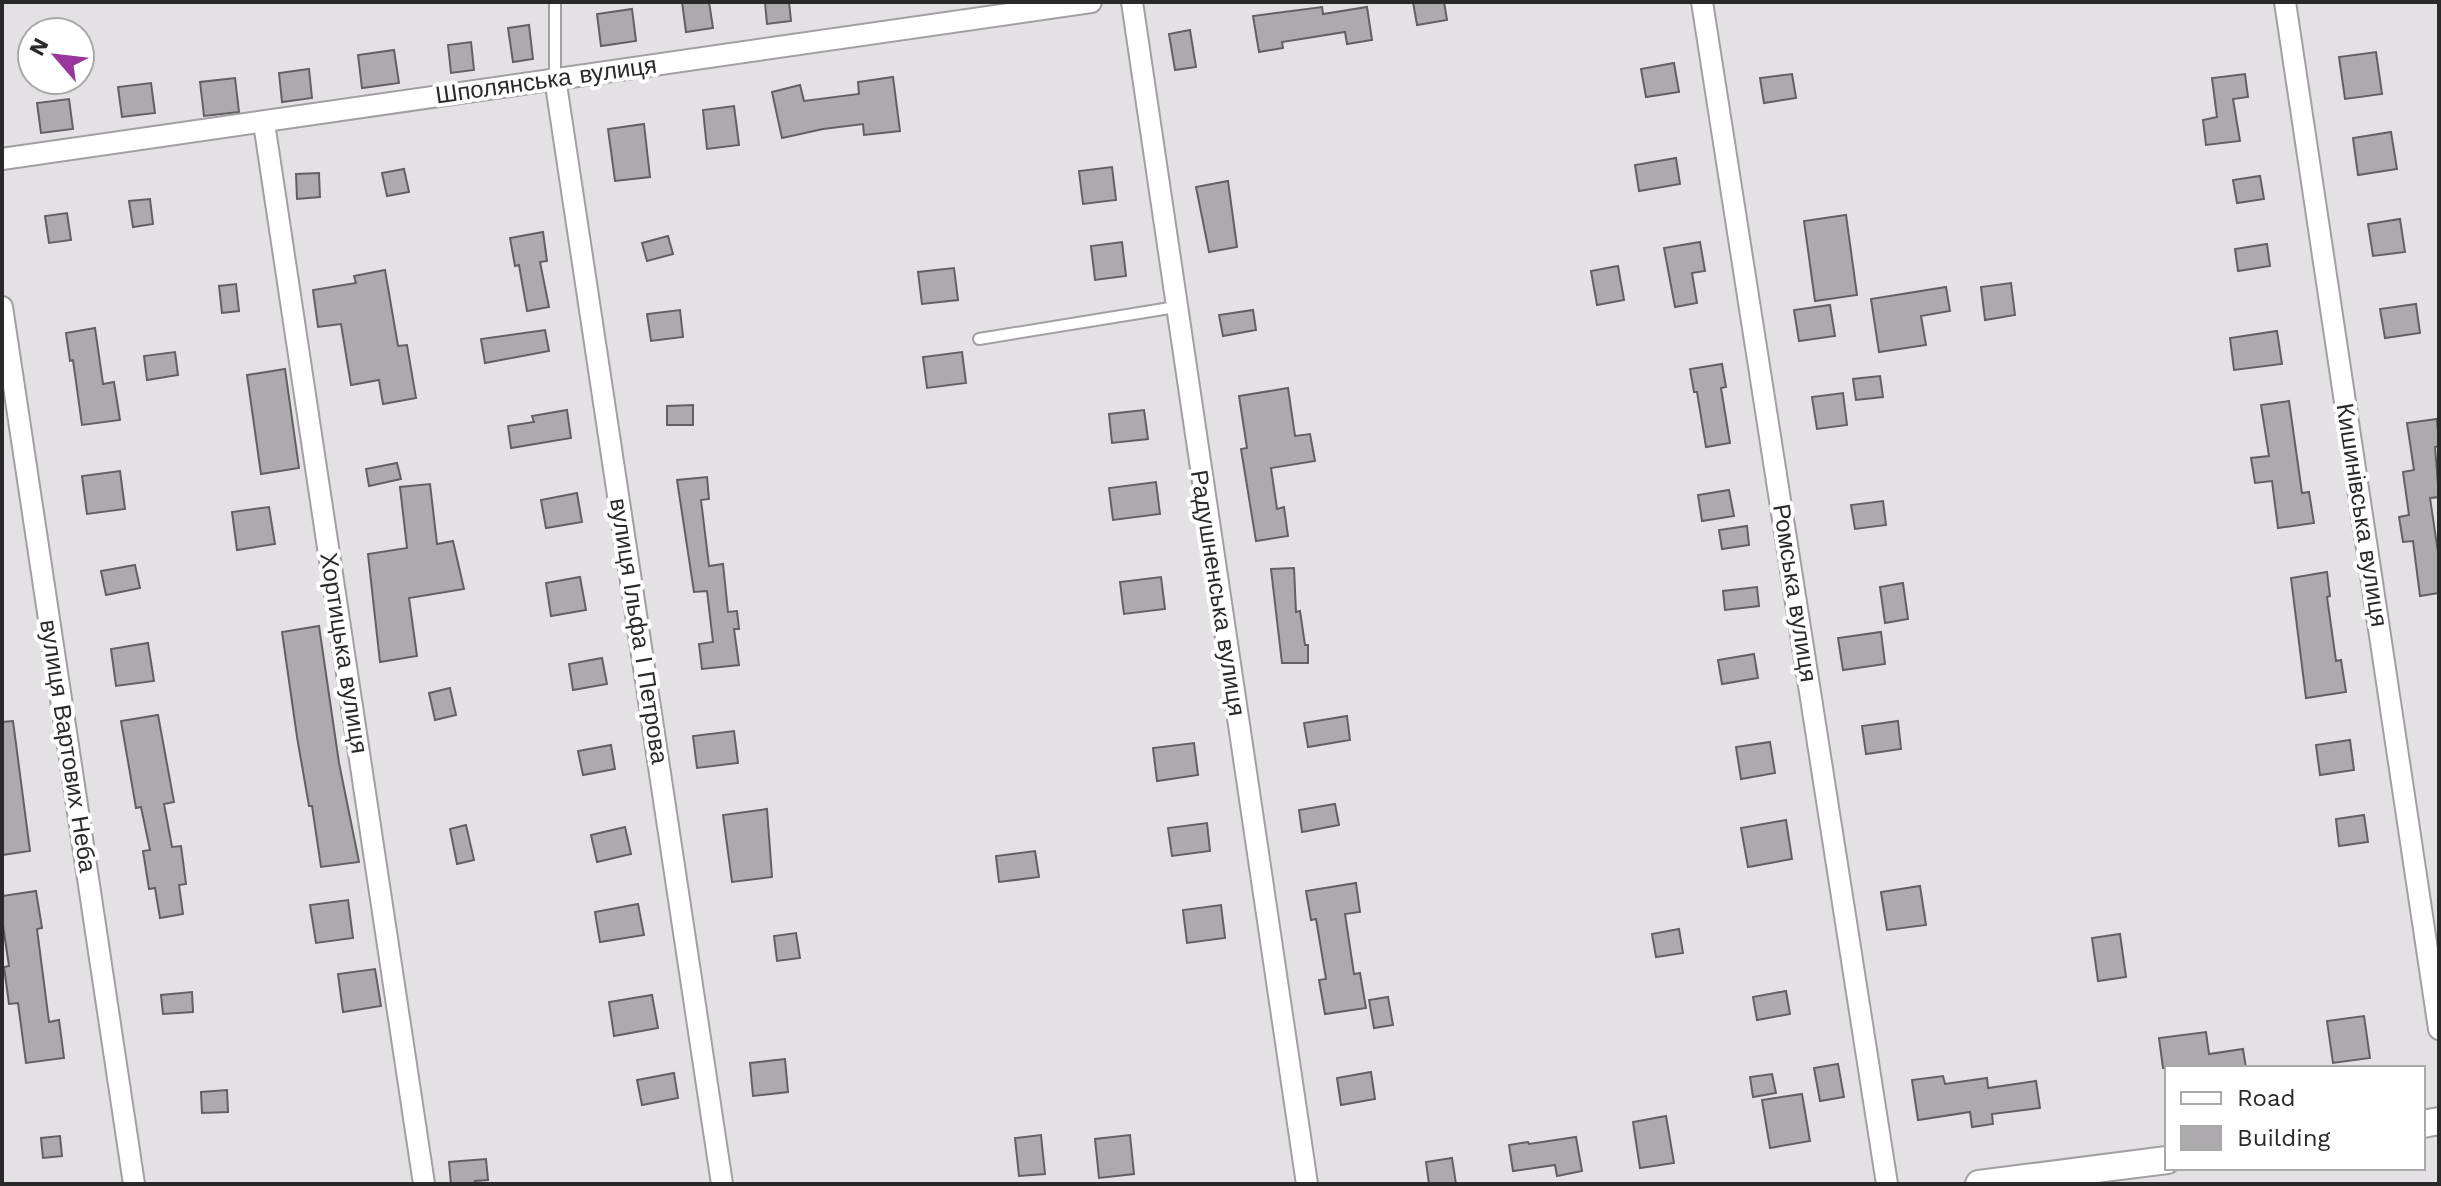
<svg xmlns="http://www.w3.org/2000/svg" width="2441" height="1186" font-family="'Work Sans',sans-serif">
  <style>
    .building { fill: #adaaae; stroke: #626063; stroke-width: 2 }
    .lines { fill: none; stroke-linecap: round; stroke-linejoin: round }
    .service-casing { stroke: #a19fa2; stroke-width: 14 }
    .minor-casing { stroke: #a19fa2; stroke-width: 24 }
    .tertiary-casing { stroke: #a19fa2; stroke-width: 30 }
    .service { stroke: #fff; stroke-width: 10 }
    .minor { stroke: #fff; stroke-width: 20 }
    .tertiary { stroke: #fff; stroke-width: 26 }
    .labels { text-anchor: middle; stroke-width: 8; stroke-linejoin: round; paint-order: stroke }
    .street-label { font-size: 24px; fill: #2a292a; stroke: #fff }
  </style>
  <rect width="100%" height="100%" fill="#e3e1e4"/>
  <g class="building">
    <polygon points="682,2 709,2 713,28 686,32"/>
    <polygon points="765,2 789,2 791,21 767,24"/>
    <polygon points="1413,2 1444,2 1447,20 1417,25"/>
    <polygon points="1322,7 1323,14 1367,7 1372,40 1347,44 1345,32 1282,42 1283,48 1259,52 1253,16"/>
    <polygon points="632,9 636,41 601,46 597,14"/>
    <polygon points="529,25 533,59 513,62 508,28"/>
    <polygon points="1190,30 1196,67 1175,70 1169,34"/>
    <polygon points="471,42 474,70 451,73 448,45"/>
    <polygon points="394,50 399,83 362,88 358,55"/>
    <polygon points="2376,52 2382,94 2345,99 2339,57"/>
    <polygon points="1674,63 1679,92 1646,97 1641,69"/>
    <polygon points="309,69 312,98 282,102 279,73"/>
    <polygon points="1792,74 1796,98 1764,103 1760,78"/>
    <polygon points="2245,74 2248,97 2233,99 2240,141 2206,145 2203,120 2217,117 2212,78"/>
    <polygon points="893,77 900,131 864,135 863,124 823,129 782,138 772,92 800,85 804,101 859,94 858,82"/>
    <polygon points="235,78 239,112 204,116 200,82"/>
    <polygon points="151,83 155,113 122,117 118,87"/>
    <polygon points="69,99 73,129 41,133 37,103"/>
    <polygon points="734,106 739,145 707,149 703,110"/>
    <polygon points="644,124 650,177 615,181 608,129"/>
    <polygon points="2391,132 2397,169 2358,175 2353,138"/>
    <polygon points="1676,158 1680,184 1639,191 1635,165"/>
    <polygon points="1112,167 1116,200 1083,204 1079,171"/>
    <polygon points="404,169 409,192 387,196 382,173"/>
    <polygon points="319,173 320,197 297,199 296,174"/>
    <polygon points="2260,176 2264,199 2237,203 2233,180"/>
    <polygon points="1228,181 1237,247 1209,252 1196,187"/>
    <polygon points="150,199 153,224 133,227 129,201"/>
    <polygon points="67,213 71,240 49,243 45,216"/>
    <polygon points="1846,215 1857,295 1815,301 1804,221"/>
    <polygon points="2400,219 2405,252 2373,256 2368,224"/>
    <polygon points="543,232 547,261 540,262 549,307 527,311 519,265 515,266 510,238"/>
    <polygon points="668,236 673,254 647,261 642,243"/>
    <polygon points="1122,242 1126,276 1095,280 1091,246"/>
    <polygon points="1700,242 1705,271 1692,273 1697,303 1675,307 1664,248"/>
    <polygon points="2267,244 2270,266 2238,271 2235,249"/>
    <polygon points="1618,266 1624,300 1597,305 1591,271"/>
    <polygon points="954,268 958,300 922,304 918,272"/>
    <polygon points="385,270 398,346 407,345 416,398 383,404 379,380 351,385 341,324 318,327 313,290 356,283 354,276"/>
    <polygon points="2011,283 2015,315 1985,320 1981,287"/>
    <polygon points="236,284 239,311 222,313 219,286"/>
    <polygon points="1946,287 1950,311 1921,316 1926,345 1879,352 1871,299"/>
    <polygon points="2416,304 2420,333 2385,338 2380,309"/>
    <polygon points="1830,305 1835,336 1799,341 1794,310"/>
    <polygon points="680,310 683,337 651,341 647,314"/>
    <polygon points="1253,310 1256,330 1223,336 1219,315"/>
    <polygon points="95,328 103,384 114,382 120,420 82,425 73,360 70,361 66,333"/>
    <polygon points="545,330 549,351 485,363 481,339"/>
    <polygon points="2277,331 2282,364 2234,370 2230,338"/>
    <polygon points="175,352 178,375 147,380 144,356"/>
    <polygon points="962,352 966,383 927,388 923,357"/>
    <polygon points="1722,364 1726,387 1721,388 1730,443 1706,447 1697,392 1694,392 1690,369"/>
    <polygon points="285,369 299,468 261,474 247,375"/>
    <polygon points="1880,376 1883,397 1856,400 1853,379"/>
    <polygon points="1288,388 1295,436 1310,434 1315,461 1271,468 1277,509 1284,507 1288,536 1256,541 1241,449 1247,448 1239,396"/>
    <polygon points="1843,393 1847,425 1817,429 1812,397"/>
    <polygon points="2289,401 2302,493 2309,492 2314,523 2278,528 2272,481 2255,483 2251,458 2269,456 2261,405"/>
    <polygon points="693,405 693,425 667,425 667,406"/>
    <polygon points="567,410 571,438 511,448 508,426 534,422 532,416"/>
    <polygon points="1144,410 1148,439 1112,443 1109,414"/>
    <polygon points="2437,419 2439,446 2435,447 2439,497 2430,498 2439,559 2439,593 2420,596 2413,541 2403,542 2399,517 2409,515 2403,472 2414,470 2407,423"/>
    <polygon points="397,463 401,479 369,486 366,469"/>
    <polygon points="120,471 125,509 87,514 82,476"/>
    <polygon points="707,477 709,499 701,500 709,566 723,564 728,612 737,611 739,629 734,629 739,665 702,669 699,644 713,642 707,591 694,592 677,480"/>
    <polygon points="1156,482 1160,514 1113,520 1109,488"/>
    <polygon points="430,484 437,544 453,541 464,589 409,598 417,656 380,662 368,554 407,548 400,487"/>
    <polygon points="1729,490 1734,516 1702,521 1698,495"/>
    <polygon points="577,493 582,522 546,528 541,500"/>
    <polygon points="1883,501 1886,525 1855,529 1851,505"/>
    <polygon points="269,507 275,544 237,550 232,512"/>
    <polygon points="1747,526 1749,545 1722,549 1719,530"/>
    <polygon points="135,565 140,588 106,595 101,571"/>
    <polygon points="1294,568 1296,612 1300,611 1305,645 1308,645 1308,663 1282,663 1271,569"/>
    <polygon points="2327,572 2330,596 2327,597 2336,661 2341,660 2346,692 2306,698 2291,578"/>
    <polygon points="580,577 586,610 551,616 546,583"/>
    <polygon points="1161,577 1165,609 1124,614 1120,582"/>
    <polygon points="1903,583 1908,619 1885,623 1880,587"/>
    <polygon points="1757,587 1759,606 1725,610 1723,591"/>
    <polygon points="319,626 339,763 359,862 321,867 312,806 309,806 297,737 282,632"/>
    <polygon points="1881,632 1885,664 1843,670 1838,638"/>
    <polygon points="148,643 154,681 116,686 111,649"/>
    <polygon points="1754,654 1758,678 1722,684 1718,660"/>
    <polygon points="602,658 607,684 573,690 569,664"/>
    <polygon points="450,688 456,715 435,720 429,693"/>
    <polygon points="158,715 174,802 164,804 172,847 181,846 186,884 179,885 183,914 160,918 155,888 149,889 143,851 150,850 141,807 136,808 121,721"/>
    <polygon points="1347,716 1350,740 1308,747 1304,723"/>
    <polygon points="13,721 30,851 2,855 2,722"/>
    <polygon points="1898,721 1901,749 1866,754 1862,726"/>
    <polygon points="734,731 738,763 697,768 693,736"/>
    <polygon points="2350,740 2354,770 2320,775 2316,745"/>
    <polygon points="1770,742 1775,773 1741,779 1736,747"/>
    <polygon points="1194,743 1198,775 1157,781 1153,748"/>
    <polygon points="611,745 615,769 583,775 578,751"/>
    <polygon points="1335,804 1339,825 1302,832 1299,810"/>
    <polygon points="767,809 772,877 732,882 723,815"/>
    <polygon points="2364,815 2368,842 2339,846 2336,819"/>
    <polygon points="1786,820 1792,859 1748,867 1741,828"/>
    <polygon points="1207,823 1210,851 1172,856 1168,828"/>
    <polygon points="466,825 474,860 457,864 450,829"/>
    <polygon points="625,827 631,854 597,862 591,835"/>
    <polygon points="1035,851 1039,877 999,882 996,856"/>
    <polygon points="1356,883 1360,912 1345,914 1354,974 1360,973 1366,1008 1325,1014 1319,980 1326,979 1316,919 1311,920 1306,891"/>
    <polygon points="1920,886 1926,925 1887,930 1881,892"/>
    <polygon points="36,891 42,928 37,929 49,1022 59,1020 64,1058 26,1063 18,1003 9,1004 4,967 9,966 2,919 2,896"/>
    <polygon points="348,900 353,938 316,943 310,905"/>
    <polygon points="638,904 644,935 600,942 595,912"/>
    <polygon points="1221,905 1225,938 1187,943 1183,910"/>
    <polygon points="1679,929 1683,953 1656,957 1652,934"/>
    <polygon points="796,933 800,958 777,961 774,936"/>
    <polygon points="2120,934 2126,977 2098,981 2092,938"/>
    <polygon points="375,969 381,1006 343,1012 338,974"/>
    <polygon points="1786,991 1790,1014 1757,1020 1753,997"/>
    <polygon points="192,992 193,1012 163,1014 161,995"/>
    <polygon points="652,995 658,1028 614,1036 609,1002"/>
    <polygon points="1388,997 1393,1025 1374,1028 1369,1000"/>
    <polygon points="2364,1016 2370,1058 2333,1063 2327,1021"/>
    <polygon points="2206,1032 2209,1054 2243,1049 2246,1068 2163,1068 2159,1038"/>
    <polygon points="785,1059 788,1092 753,1096 750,1063"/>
    <polygon points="1838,1064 1844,1097 1820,1101 1814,1068"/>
    <polygon points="1371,1072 1375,1099 1341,1105 1337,1078"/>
    <polygon points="674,1073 678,1098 642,1105 637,1080"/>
    <polygon points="1772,1074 1776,1093 1753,1097 1750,1077"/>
    <polygon points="1943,1076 1945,1084 1987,1078 1988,1088 2036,1081 2040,1108 1992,1114 1993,1124 1972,1127 1970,1112 1918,1120 1912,1080"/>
    <polygon points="227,1090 228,1112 202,1113 201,1092"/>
    <polygon points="1802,1094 1810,1141 1770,1148 1762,1100"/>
    <polygon points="1666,1116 1674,1163 1640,1168 1633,1122"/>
    <polygon points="1041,1135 1045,1174 1019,1176 1015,1138"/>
    <polygon points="1130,1135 1134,1174 1099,1178 1095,1139"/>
    <polygon points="60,1136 62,1156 43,1158 41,1138"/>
    <polygon points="1576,1137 1582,1171 1557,1176 1555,1165 1513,1171 1509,1145 1528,1142 1529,1144"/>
    <polygon points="1452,1158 1456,1184 1429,1184 1426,1162"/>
    <polygon points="486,1159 488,1180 475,1181 475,1184 451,1184 449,1162"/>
  </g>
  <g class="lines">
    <g class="service-casing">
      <g id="service">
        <polyline points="555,78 555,2"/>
        <polyline points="979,339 1176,307"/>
      </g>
    </g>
    <g class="minor-casing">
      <g id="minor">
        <polyline points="1132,2 1307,1184"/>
        <polyline points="1702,2 1887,1184"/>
        <polyline points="2285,2 2439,1029"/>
        <polyline points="555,78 722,1184"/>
        <polyline points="264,123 424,1184"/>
        <polyline points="2,159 1091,2"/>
        <polyline points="2,307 134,1184"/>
      </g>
    </g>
    <g class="tertiary-casing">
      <g id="tertiary">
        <polyline points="2423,1124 2439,1121"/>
        <polyline points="1979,1184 2167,1160"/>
      </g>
    </g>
    <use href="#service" class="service"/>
    <use href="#minor" class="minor"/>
    <use href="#tertiary" class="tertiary"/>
  </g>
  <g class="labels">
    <g class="street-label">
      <text transform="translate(546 80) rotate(-8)" y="8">Шполянська вулиця</text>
      <text transform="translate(2362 515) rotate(81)" y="8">Кишинівська вулиця</text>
      <text transform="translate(1218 593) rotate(81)" y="8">Радушненська вулиця</text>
      <text transform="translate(1795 593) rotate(81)" y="8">Ромська вулиця</text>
      <text transform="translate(639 631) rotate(81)" y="8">вулиця Ільфа І Петрова</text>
      <text transform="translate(344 653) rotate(81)" y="8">Хортицька вулиця</text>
      <text transform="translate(68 746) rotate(81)" y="8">вулиця Вартових Неба</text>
    </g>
  </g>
  <rect width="2441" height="1186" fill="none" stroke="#2a292a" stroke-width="8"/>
  <rect x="2165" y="1066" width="260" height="104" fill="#ffffff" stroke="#aaa9aa" stroke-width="2"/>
  <rect x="2181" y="1092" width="40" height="12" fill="#ffffff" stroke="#aaa9aa" stroke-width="2"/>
  <text x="2237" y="1106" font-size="24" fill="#2a292a">Road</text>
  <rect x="2181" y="1126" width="40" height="24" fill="#adaaae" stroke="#aaa9aa" stroke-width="2"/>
  <text x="2237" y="1146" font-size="24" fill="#2a292a">Building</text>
  <g transform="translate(56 56) rotate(298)"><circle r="38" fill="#ffffff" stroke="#aaa9aa" stroke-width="2"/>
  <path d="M0-6L14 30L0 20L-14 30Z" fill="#99359b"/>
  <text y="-12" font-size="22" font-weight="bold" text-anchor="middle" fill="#2a292a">N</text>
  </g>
</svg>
